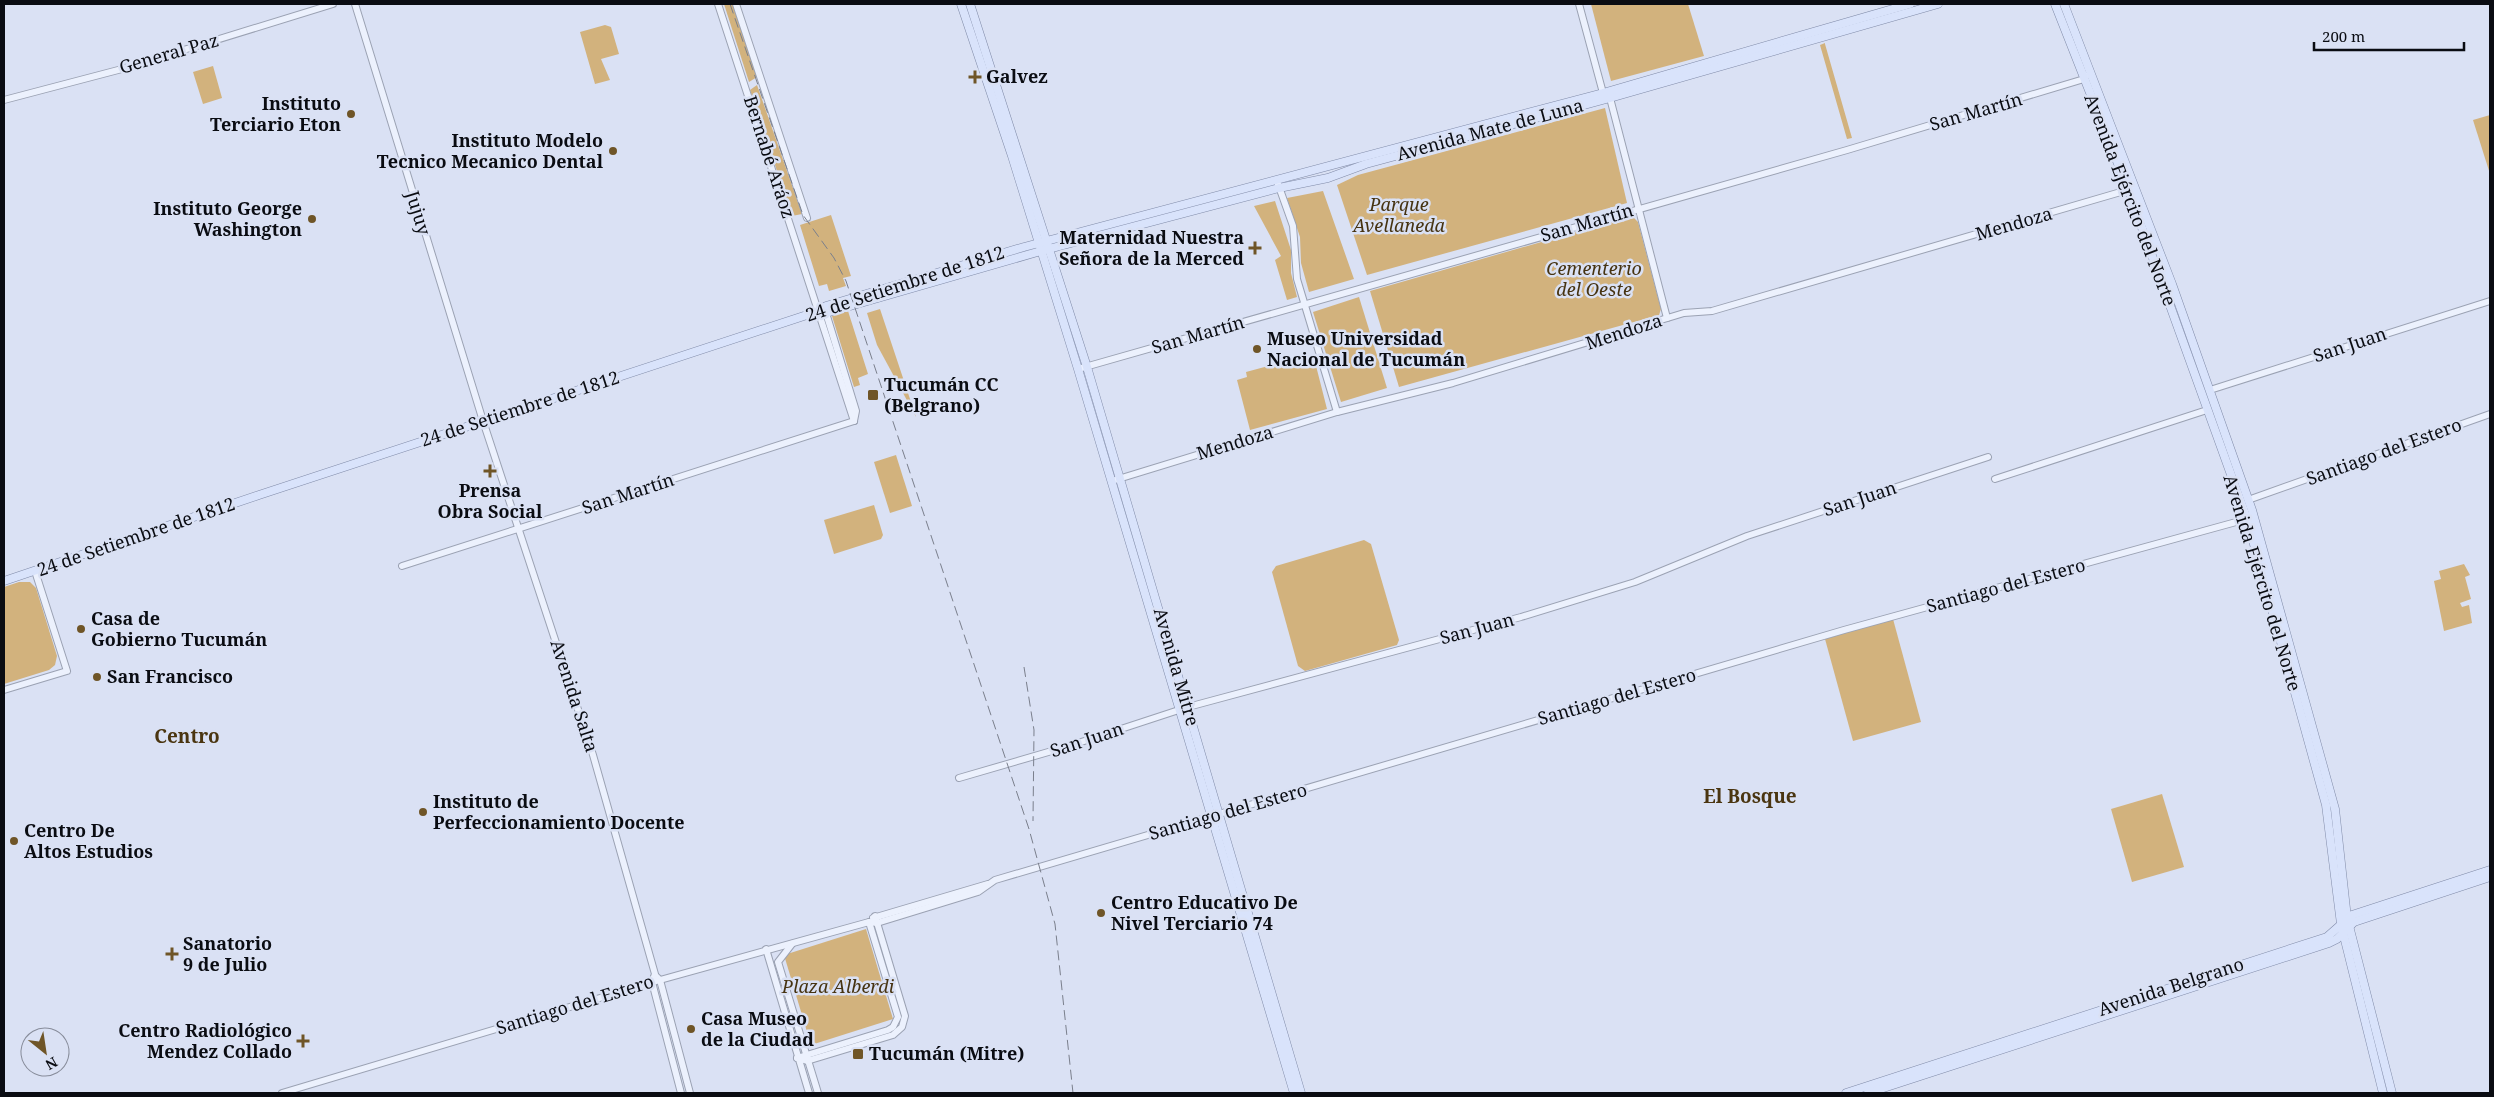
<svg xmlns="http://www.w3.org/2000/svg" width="2494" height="1097" font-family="'Noto Serif',serif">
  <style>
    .green { fill: #d2b27d }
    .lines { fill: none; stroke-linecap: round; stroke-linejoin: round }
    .secondary-casing { stroke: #9ba2b3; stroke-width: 8 }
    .primary-casing { stroke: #808ba8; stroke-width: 9 }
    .secondary { stroke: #ecf1fd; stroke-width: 6 }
    .primary { stroke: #d9e3fb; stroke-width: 8 }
    .rail { stroke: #7a7f8c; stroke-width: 1; stroke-dasharray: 10 5; stroke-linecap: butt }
    .poi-dot { fill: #6f5527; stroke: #dae1f4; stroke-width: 2 }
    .labels { text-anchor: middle; stroke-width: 5; stroke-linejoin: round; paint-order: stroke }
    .street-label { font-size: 18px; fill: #0a0c12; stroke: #dae1f4 }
    .poi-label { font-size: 18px; font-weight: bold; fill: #0a0c12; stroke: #dae1f4; text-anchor: start }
    .park-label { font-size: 18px; font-style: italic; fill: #463311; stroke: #dae1f4 }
    .neighbourhood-label { font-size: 19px; font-weight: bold; fill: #4a3510; stroke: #dae1f4 }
  </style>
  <rect width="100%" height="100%" fill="#dae1f4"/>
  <g class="green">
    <polygon points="724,4 733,4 757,77 749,82"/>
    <polygon points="1591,4 1688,4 1704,56 1611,81"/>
    <polygon points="605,25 611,27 619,54 601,59 610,80 595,84 580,32"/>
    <polygon points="1825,43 1825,44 1852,138 1847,139 1820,45"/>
    <polygon points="213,66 222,98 203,104 193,72"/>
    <polygon points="757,85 802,214 792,216 750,90"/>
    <polygon points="1605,108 1627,203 1367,275 1337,185 1358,175"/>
    <polygon points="2490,115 2490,174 2473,120"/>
    <polygon points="1323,191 1354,279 1309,292 1301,263 1300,237 1287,198"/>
    <polygon points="1275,201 1291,250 1291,273 1297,297 1287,300 1275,260 1281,256 1254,206"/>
    <polygon points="831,215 851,276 843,278 846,286 829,291 827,284 819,286 800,225"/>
    <polygon points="1632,216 1638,222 1661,309 1659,315 1399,387 1370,291"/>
    <polygon points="1359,297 1387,388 1341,402 1313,312"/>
    <polygon points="880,309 916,417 877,345 867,313"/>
    <polygon points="848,311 868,374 858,378 860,385 854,387 832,316"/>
    <polygon points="1313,354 1327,409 1250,430 1237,380 1247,377 1246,372"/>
    <polygon points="896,455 912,506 890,513 874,462"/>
    <polygon points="874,505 883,535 881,539 834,554 824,520"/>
    <polygon points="1364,540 1371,544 1399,640 1397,645 1305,671 1298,666 1272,572 1276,566"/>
    <polygon points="2464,564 2470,575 2465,577 2471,599 2460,603 2462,607 2469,605 2472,623 2444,631 2434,581 2441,579 2439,571"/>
    <polygon points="19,582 30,582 36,588 57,656 55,665 49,670 4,684 4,587"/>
    <polygon points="1893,619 1921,722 1853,741 1825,639"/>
    <polygon points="2162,794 2184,867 2132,882 2111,809"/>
    <polygon points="866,929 893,1019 811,1045 784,955"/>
  </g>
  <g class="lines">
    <g class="secondary-casing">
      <g id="secondary">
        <polyline points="355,4 483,421 593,755 655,974 652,982 681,1093"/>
        <polyline points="718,4 854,421"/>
        <polyline points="736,4 807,218"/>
        <polyline points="1579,4 1603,93 1610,98 1667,318"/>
        <polyline points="4,100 122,69 333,4"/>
        <polyline points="1278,184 1293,226 1297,279 1337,412"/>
        <polyline points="826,313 856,411 854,421"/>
        <polyline points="1078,369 1847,150 2084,79 2086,76"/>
        <polyline points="2210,390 2490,301"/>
        <polyline points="1995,479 2207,410"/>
        <polyline points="1115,480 1337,412 1453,383 1684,313 1712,311 2131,189"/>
        <polyline points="2248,500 2490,414"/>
        <polyline points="402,566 854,421"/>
        <polyline points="4,690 67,671 35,571"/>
        <polyline points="959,778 1069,746 1188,707 1521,617 1635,582 1747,536 1988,457"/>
        <polyline points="873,918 988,884"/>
        <polyline points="792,944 778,962 818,1093"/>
        <polyline points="766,949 809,1093"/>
        <polyline points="657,977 660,980 690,1093"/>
        <polyline points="797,1058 807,1061 893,1035 902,1027 905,1016 875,916"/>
        <polyline points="797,1058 888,1030 893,1027 898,1017 869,922"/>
        <polyline points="282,1093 660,980 869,922 877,923 978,892 995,880 1844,630 2247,519"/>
      </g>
    </g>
    <g class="primary-casing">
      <g id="primary">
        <polyline points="961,4 1012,156 1078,369 1294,1093"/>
        <polyline points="970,4 1087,367 1301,1093"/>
        <polyline points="2055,4 2128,189 2247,519 2326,805 2341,924 2383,1093"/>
        <polyline points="2064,4 2172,284 2252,510 2335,809 2347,918 2392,1093"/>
        <polyline points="819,311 826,313 1041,251 1279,188 1328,178 1366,164 1610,98 1938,4"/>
        <polyline points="4,581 259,495 819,311 826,306 1024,247 1603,93 1910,4"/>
        <polyline points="1846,1093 2327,937 2352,915 2490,870"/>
        <polyline points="1868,1093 2329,943 2337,939 2354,922 2490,877"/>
      </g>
    </g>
    <use href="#secondary" class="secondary"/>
    <use href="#primary" class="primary"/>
    <g class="rail">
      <polyline points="730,4 803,215 834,258 846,281 1029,829 1055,924 1073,1093"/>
      <polyline points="1024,667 1034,730 1033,821"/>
    </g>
  </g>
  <g class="poi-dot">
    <path d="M972.5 69.5h5v5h5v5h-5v5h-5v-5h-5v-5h5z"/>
    <circle cx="351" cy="114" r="5"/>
    <circle cx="613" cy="151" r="5"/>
    <circle cx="312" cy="219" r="5"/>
    <path d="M1252.5 240.5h5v5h5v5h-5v5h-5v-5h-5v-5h5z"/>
    <circle cx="1257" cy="349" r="5"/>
    <rect x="867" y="389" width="12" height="12" rx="2.5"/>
    <path d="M487.5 463.5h5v5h5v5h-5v5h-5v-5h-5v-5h5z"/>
    <circle cx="81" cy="629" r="5"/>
    <circle cx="97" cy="677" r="5"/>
    <circle cx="423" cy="812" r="5"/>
    <circle cx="14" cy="841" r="5"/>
    <circle cx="1101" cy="913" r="5"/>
    <path d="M169.5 946.5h5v5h5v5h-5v5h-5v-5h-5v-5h5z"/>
    <circle cx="691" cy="1029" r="5"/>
    <path d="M300.5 1033.5h5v5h5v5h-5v5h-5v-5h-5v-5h5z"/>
    <rect x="852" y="1048" width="12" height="12" rx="2.5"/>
  </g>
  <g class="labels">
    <g class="street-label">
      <text transform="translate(169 54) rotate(-16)" y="6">General Paz</text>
      <text transform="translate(1976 112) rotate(-16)" y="6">San Martín</text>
      <text transform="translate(1490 130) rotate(-15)" y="6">Avenida Mate de Luna</text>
      <text transform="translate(769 157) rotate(72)" y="6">Bernabé Aráoz</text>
      <text transform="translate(2130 200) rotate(69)" y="6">Avenida Ejército del Norte</text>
      <text transform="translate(418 213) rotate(73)" y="6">Jujuy</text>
      <text transform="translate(1587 223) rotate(-16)" y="6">San Martín</text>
      <text transform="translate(2014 224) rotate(-16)" y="6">Mendoza</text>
      <text transform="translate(905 284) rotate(-18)" y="6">24 de Setiembre de 1812</text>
      <text transform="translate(1624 332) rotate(-18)" y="6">Mendoza</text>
      <text transform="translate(1198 335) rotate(-16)" y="6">San Martín</text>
      <text transform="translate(2350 345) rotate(-18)" y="6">San Juan</text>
      <text transform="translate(520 409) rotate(-18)" y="6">24 de Setiembre de 1812</text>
      <text transform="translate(1235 443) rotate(-17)" y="6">Mendoza</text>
      <text transform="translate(2384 452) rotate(-20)" y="6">Santiago del Estero</text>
      <text transform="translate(628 494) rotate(-18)" y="6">San Martín</text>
      <text transform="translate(1860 499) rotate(-18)" y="6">San Juan</text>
      <text transform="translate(136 537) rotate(-19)" y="6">24 de Setiembre de 1812</text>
      <text transform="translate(2262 583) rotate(73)" y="6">Avenida Ejército del Norte</text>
      <text transform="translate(2006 586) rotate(-15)" y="6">Santiago del Estero</text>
      <text transform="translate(1477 629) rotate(-15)" y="6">San Juan</text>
      <text transform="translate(1176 667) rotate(74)" y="6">Avenida Mitre</text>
      <text transform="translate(574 696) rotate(72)" y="6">Avenida Salta</text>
      <text transform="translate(1617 697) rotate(-16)" y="6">Santiago del Estero</text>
      <text transform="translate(1087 740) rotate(-18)" y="6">San Juan</text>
      <text transform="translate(1228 812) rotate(-16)" y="6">Santiago del Estero</text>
      <text transform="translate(2171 987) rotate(-18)" y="6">Avenida Belgrano</text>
      <text transform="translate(575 1005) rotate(-17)" y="6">Santiago del Estero</text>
    </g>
    <g class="poi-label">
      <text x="986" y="83">Galvez</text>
      <text x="341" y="110" text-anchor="end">Instituto<tspan x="341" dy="21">Terciario Eton</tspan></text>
      <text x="603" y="147" text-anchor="end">Instituto Modelo<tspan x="603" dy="21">Tecnico Mecanico Dental</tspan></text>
      <text x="302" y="215" text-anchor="end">Instituto George<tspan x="302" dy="21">Washington</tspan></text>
      <text x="1244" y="244" text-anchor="end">Maternidad Nuestra<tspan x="1244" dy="21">Señora de la Merced</tspan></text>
      <text x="1267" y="345">Museo Universidad<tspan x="1267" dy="21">Nacional de Tucumán</tspan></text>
      <text x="884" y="391">Tucumán CC<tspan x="884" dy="21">(Belgrano)</tspan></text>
      <text x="490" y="497" text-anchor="middle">Prensa<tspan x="490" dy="21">Obra Social</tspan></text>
      <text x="91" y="625">Casa de<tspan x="91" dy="21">Gobierno Tucumán</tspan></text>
      <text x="107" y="683">San Francisco</text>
      <text x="433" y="808">Instituto de<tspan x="433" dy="21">Perfeccionamiento Docente</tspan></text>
      <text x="24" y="837">Centro De<tspan x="24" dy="21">Altos Estudios</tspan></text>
      <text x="1111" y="909">Centro Educativo De<tspan x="1111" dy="21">Nivel Terciario 74</tspan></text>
      <text x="183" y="950">Sanatorio<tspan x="183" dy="21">9 de Julio</tspan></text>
      <text x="701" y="1025">Casa Museo<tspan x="701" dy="21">de la Ciudad</tspan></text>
      <text x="292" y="1037" text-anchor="end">Centro Radiológico<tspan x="292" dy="21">Mendez Collado</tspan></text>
      <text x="869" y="1060">Tucumán (Mitre)</text>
    </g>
    <g class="park-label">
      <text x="1399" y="211">Parque<tspan x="1399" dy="21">Avellaneda</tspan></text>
      <text x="1594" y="275">Cementerio<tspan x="1594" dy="21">del Oeste</tspan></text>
      <text x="838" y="993">Plaza Alberdi</text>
    </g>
    <g class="neighbourhood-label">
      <text x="187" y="743">Centro</text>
      <text x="1750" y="803">El Bosque</text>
    </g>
  </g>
  <rect width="2494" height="1097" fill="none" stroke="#0a0c12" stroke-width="10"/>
  <g transform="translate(45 1052) rotate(150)"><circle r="24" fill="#dae1f4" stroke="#878c9a"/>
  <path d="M0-4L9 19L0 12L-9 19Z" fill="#6f5527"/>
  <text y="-8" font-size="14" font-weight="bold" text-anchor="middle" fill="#0a0c12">N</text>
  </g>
  <path d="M2314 42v8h150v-8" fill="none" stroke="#0a0c12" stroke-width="2.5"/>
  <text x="2322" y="42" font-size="15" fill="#0a0c12" stroke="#dae1f4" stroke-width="4" paint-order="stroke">200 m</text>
</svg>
